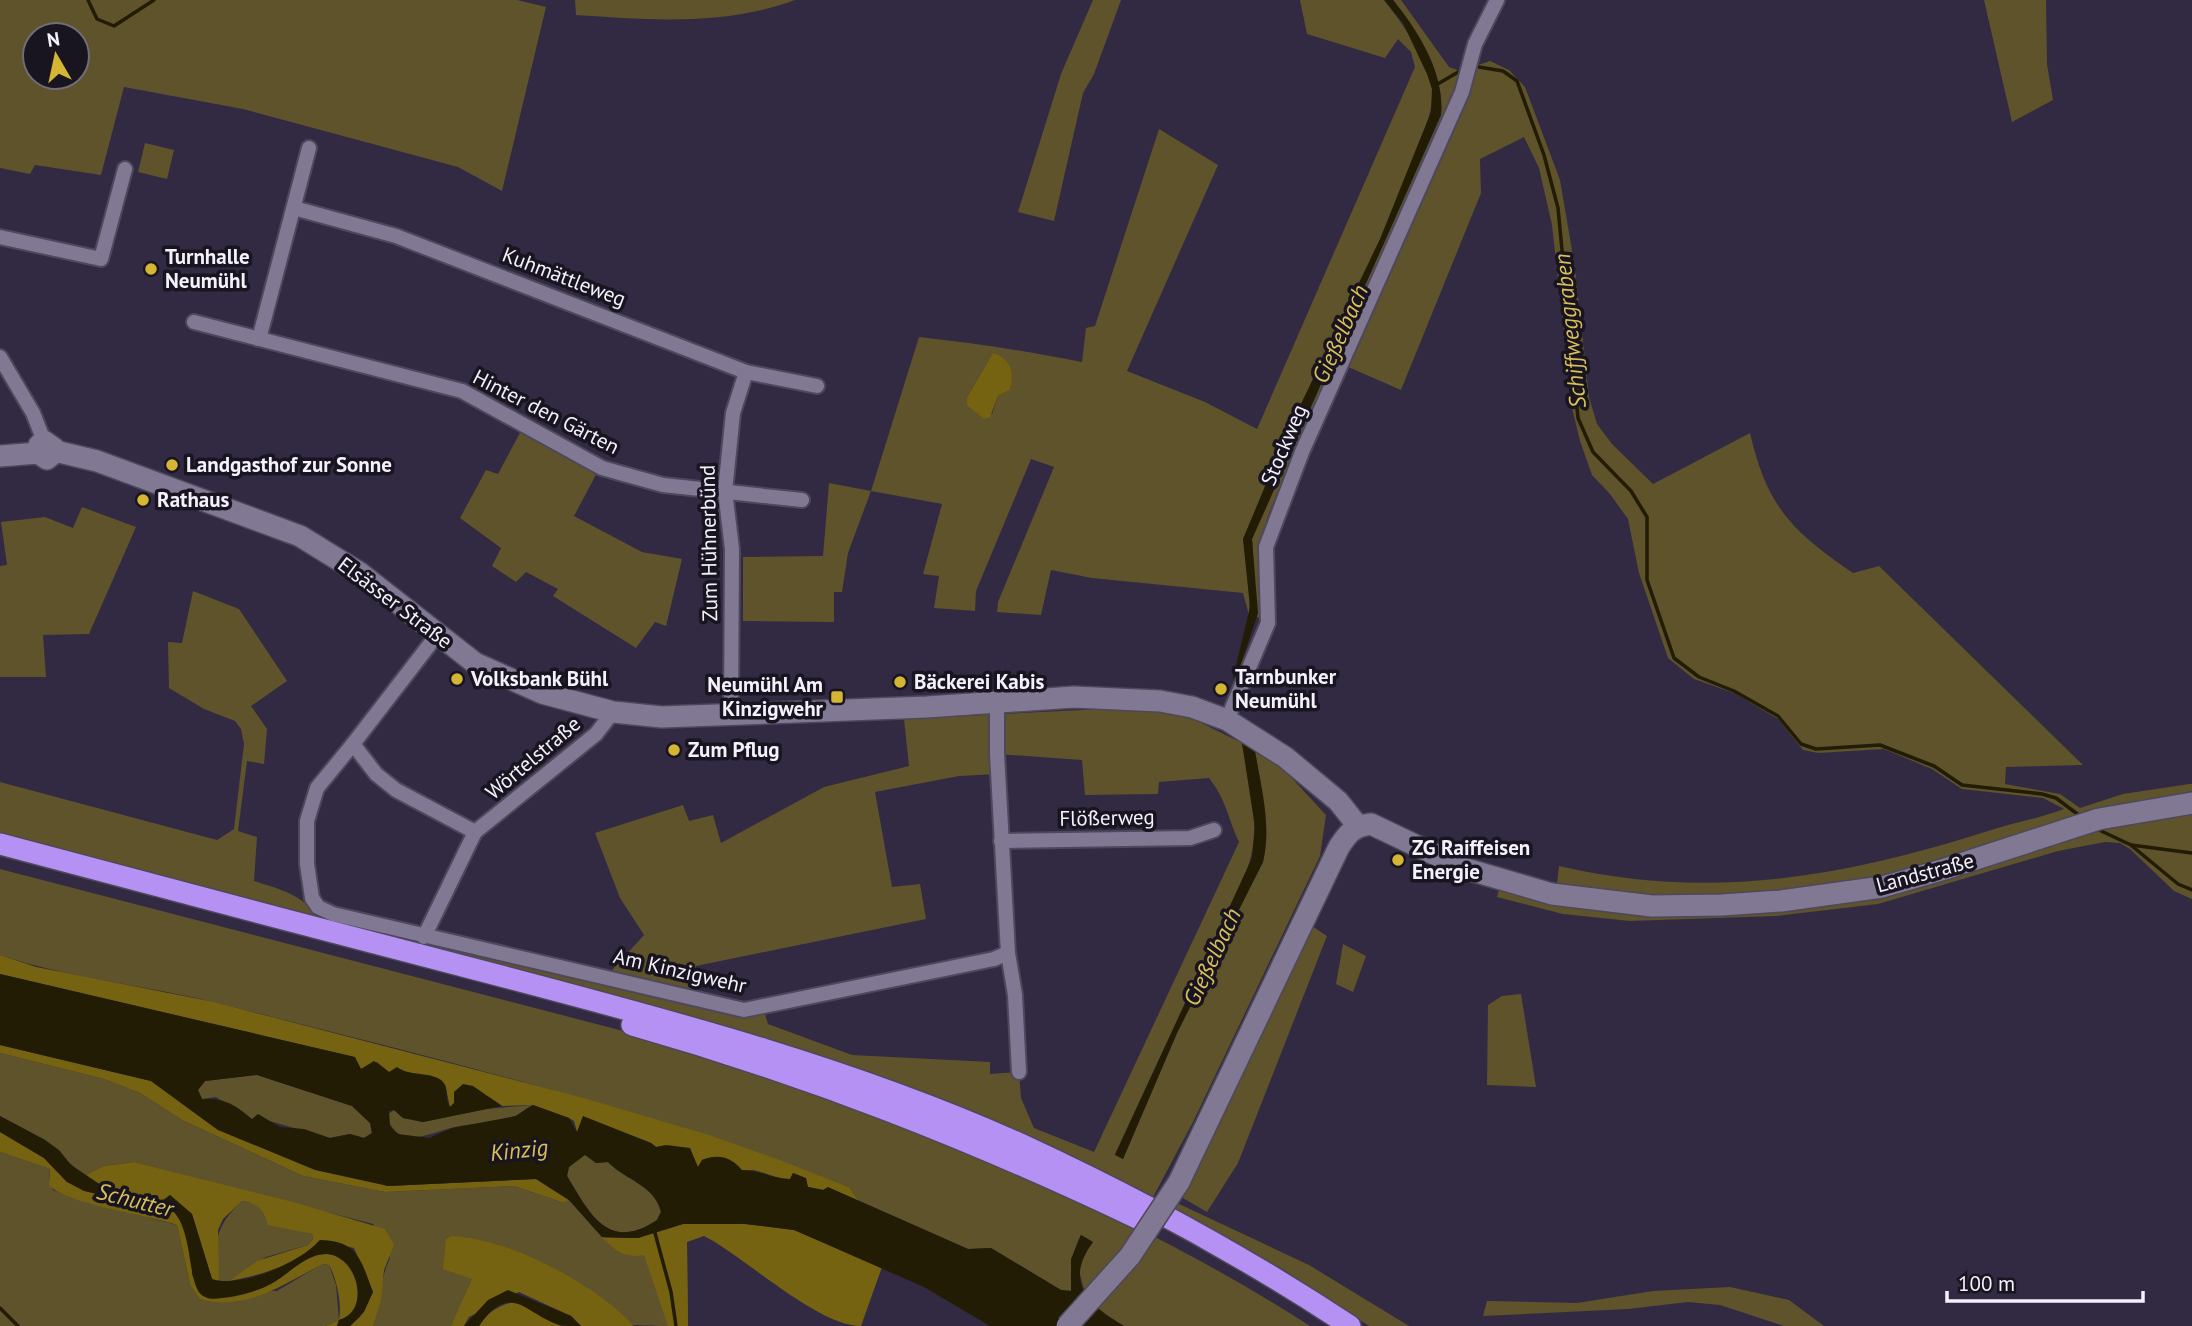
<svg xmlns="http://www.w3.org/2000/svg" width="2192" height="1326" font-family="'PT Sans',sans-serif">
  <style>
    .green { fill: #5e532a; fill-rule: evenodd }
    .forest { fill: #766311 }
    .water { fill: #231c05; fill-rule: evenodd }
    .lines { fill: none; stroke-linecap: round; stroke-linejoin: round }
    .stream { stroke: #231c05; stroke-width: 3.5 }
    .street-casing { stroke: #4e485b; stroke-width: 18 }
    .secondary-casing { stroke: #4e485b; stroke-width: 24 }
    .highway-casing { stroke: #4e485b; stroke-width: 24 }
    .street { stroke: #817994; stroke-width: 14 }
    .secondary { stroke: #817994; stroke-width: 21 }
    .highway { stroke: #b591f4; stroke-width: 21 }
    .secondary-bridge-casing { stroke: #4e485b; stroke-width: 24; stroke-linecap: butt }
    .secondary-bridge { stroke: #817994; stroke-width: 21 }
    .poi-dot { fill: #d5b534; stroke: #181520; stroke-width: 2.5 }
    .labels { text-anchor: middle; stroke-width: 7; stroke-linejoin: round; paint-order: stroke }
    .poi-label { font-size: 21px; font-weight: bold; fill: #f4f1fd; stroke: #181520; text-anchor: start }
    .street-label { font-size: 21px; fill: #f4f1fd; stroke: #181520 }
    .water-label { font-size: 23px; font-style: italic; fill: #dbbf58; stroke: #181520 }
  </style>
  <rect width="100%" height="100%" fill="#322a42"/>
  <g class="green">
    <path d="M0,0H517L546,7L502,191L458,167L243,109L124,87L101,175L35,165L30,174L0,168ZM35,35H77V77H35Z"/>
    <path d="M575,0H795C725,26 649,20 576,15Z"/>
    <polygon points="1093,0 1121,0 1094,74 1083,93 1054,221 1018,212 1061,74"/>
    <path d="M1300,0H1384C1403,24 1426,57 1432,88C1439,129 1358,285 1337,330C1305,399 1275,470 1243,539L1250,590L1249,615L1243,593L1092,578L1051,570L1041,615L997,612L998,602L1054,467L1031,459L976,591L975,611L934,608L939,576L923,574L942,504L871,491L848,553L842,592H834V622L743,621V557L823,556L829,483L871,491L919,337C974,343 1027,351 1082,362L1086,328L1095,326L1159,129L1218,165L1127,371L1205,402L1257,429L1415,67L1411,52L1398,39L1385,58L1307,34ZM989,360L1012,376L1010,390L998,396L992,414L967,397Z"/>
    <path d="M1393,0H1401L1449,67L1460,71L1490,61L1509,70L1525,87L1560,180L1575,268L1589,397L1597,424L1612,444L1653,484L1750,433C1767,507 1792,531 1853,573L1879,566L2083,765L2006,767L2005,784L2060,794L2080,808L2123,794L2189,784H2192V796L1847,886L1673,898L1584,892L1557,883L1559,866C1709,901 1844,877 1988,831C2013,823 2040,818 2064,809L2043,798L1962,789L1932,769L1884,749L1818,753L1803,750L1778,719L1734,693L1694,679L1668,658L1639,573L1628,519L1610,494L1592,475L1580,441L1572,408L1552,225L1539,168L1524,137L1480,159L1481,193L1401,390L1339,363L1299,443L1269,513L1258,547L1262,618L1257,617L1252,539L1441,115C1445,73 1418,31 1393,0Z"/>
    <polygon points="1984,0 2046,0 2047,64 2053,100 2012,122"/>
    <polygon points="145,143 174,150 167,179 138,172"/>
    <polygon points="521,431 597,473 574,516 642,552 682,559 666,626 655,622 636,648 553,596 558,589 526,572 516,582 492,566 501,548 460,518 486,470 498,474"/>
    <polygon points="82,507 136,527 89,634 43,635 46,677 0,677 0,566 7,565 1,522 45,517 73,528"/>
    <path d="M193,591L239,609L287,681L251,706L267,729L264,764L247,761L238,831L257,837L254,881C276,888 306,895 317,918L0,835V782L217,840L234,829L244,744L241,729L235,721L204,709L169,688L168,642L182,643Z"/>
    <path d="M1123,708L1187,716L1242,743C1249,786 1263,830 1246,872L1115,1154L1123,1159L1177,1033L1263,862C1270,825 1261,788 1255,751L1276,761L1326,815L1320,856L1193,1122L1152,1199L443,952L444,945L603,980L644,935L620,898L595,833L683,805L689,821L713,815L721,843L824,787L909,766L904,719ZM997,754L1082,760L1085,795L1158,794L1159,782L1209,778C1227,801 1227,816 1239,842L1094,1152L1034,1128L1021,1098L1019,1072L990,1074V1062L852,1055L768,1024L763,1007L691,996L696,966L926,919L920,884L892,887L875,792L959,776L998,774Z"/>
    <polygon points="2192,812 2192,899 2174,891 2130,849 2120,843 2105,842 2058,851 1878,904 1776,916 1630,921 1563,914 1497,897 1500,886 1717,915 2048,845 2124,822"/>
    <path d="M0,869L681,1046C752,1068 821,1095 890,1122C1037,1178 1177,1240 1310,1326H1124L1093,1307L1083,1286L1079,1270L1084,1254L1093,1242L1081,1235C1072,1251 1069,1273 1072,1291L1061,1290L991,1248L968,1249L859,1201L849,1187C645,1108 430,1057 217,1003C145,985 71,979 0,955Z"/>
    <polygon points="1312,926 1327,936 1238,1163 1207,1212 1181,1197 1204,1156"/>
    <polygon points="1343,944 1366,956 1353,992 1336,984"/>
    <polygon points="1521,994 1536,1087 1487,1085 1488,1005 1502,996"/>
    <path d="M0,1053L104,1079L140,1093L182,1120L303,1176L385,1192L514,1186L564,1203L569,1200L602,1237L687,1241L688,1326C676,1326 642,1326 634,1325C620,1319 596,1296 582,1286C557,1269 474,1226 446,1240L472,1279L454,1323L451,1326H373C380,1303 380,1279 390,1258L373,1224L134,1162L104,1166L84,1176L45,1140L0,1116Z"/>
    <polygon points="257,1075 352,1106 370,1123 372,1133 364,1138 350,1134 330,1138 255,1117 252,1120 216,1097 202,1099 198,1090 205,1081"/>
    <path d="M533,1105C526,1108 521,1113 515,1116C497,1122 474,1123 455,1127C431,1132 397,1153 387,1115L394,1110L403,1118L423,1122L485,1109Z"/>
    <polygon points="0,1152 50,1169 49,1178 53,1190 84,1201 177,1225 190,1284 277,1291 322,1264 329,1265 336,1285 339,1320 325,1326 0,1326"/>
    <path d="M585,1154L596,1163L608,1162C625,1180 655,1185 661,1212L657,1220C608,1253 590,1213 567,1176L569,1167Z"/>
    <path d="M242,1201L256,1204L282,1227L312,1234L313,1239L308,1245L266,1257L229,1281L219,1282C212,1246 215,1226 242,1201Z"/>
    <polygon points="1177,1203 1309,1265 1409,1326 1369,1326 1281,1268 1173,1210"/>
    <polygon points="1730,1287 1789,1300 1824,1326 1784,1326 1720,1305 1688,1302 1628,1309 1483,1316 1487,1301 1577,1303 1653,1291"/>
  </g>
  <g class="forest">
    <path d="M993,353C1011,359 1015,373 1010,390L998,396L990,417L984,419L967,405V397Z"/>
    <path d="M0,955L36,967L214,1002L580,1097L709,1135L777,1159L849,1187L859,1201L828,1188L824,1190L808,1187L793,1173L790,1179C778,1180 765,1172 753,1170C749,1170 745,1171 742,1170C723,1164 728,1151 702,1160L698,1167C689,1154 672,1144 656,1147L651,1143L583,1117L577,1132L574,1121L569,1118L533,1105L502,1106L489,1097L454,1092V1103L450,1107L445,1084L402,1071L389,1072L377,1062L361,1069L354,1057L0,974Z"/>
    <polygon points="0,1045 151,1081 218,1130 388,1186 536,1179 569,1200 564,1203 514,1186 385,1192 303,1176 182,1120 140,1093 104,1079 0,1053"/>
    <path d="M0,1132L44,1158L67,1182L174,1212L183,1223L192,1256V1275L205,1297C227,1301 254,1294 273,1282C289,1273 306,1254 325,1254C357,1254 372,1311 339,1320L337,1326H325L339,1320C342,1305 337,1279 329,1265L323,1264C283,1284 247,1312 200,1299L190,1284L177,1225C149,1215 66,1204 49,1185L50,1169L0,1152Z"/>
    <path d="M134,1162L293,1202L385,1229L394,1245L384,1270L381,1300L373,1326H350L360,1317L373,1292L354,1248L320,1240C298,1265 261,1275 229,1281L257,1261L308,1245L313,1239L312,1234L268,1225C263,1208 259,1204 242,1201L223,1219L218,1230L219,1282L212,1279L192,1214L170,1195L159,1204L101,1186L84,1176L104,1166Z"/>
    <path d="M683,1224H745L794,1230L882,1267L861,1326C817,1326 744,1256 704,1236L687,1242L688,1326H668L644,1255C625,1259 615,1250 602,1238H638Z"/>
    <path d="M452,1236C509,1238 595,1284 634,1326H581L571,1316L519,1292L469,1317L464,1326H451L472,1279L443,1269L446,1239Z"/>
    <path d="M514,1302L533,1308L561,1326H479C488,1312 497,1306 514,1302Z"/>
  </g>
  <g class="water">
    <path d="M1384,0H1393C1418,31 1445,73 1441,115L1252,539L1258,613L1236,679L1233,678L1250,607L1243,539L1288,431L1380,239L1431,112L1432,89L1427,74L1403,23Z"/>
    <path d="M1242,743L1255,751C1261,787 1272,826 1263,862L1177,1033L1123,1159L1115,1155L1252,858L1255,827Z"/>
    <path d="M0,974L355,1057L361,1069L374,1061L389,1072L397,1067C411,1078 438,1070 445,1085C448,1092 445,1100 450,1107L454,1103V1092L463,1084L473,1086L502,1106L423,1122L403,1118L394,1110L389,1111L390,1126L398,1134L429,1138L452,1128L516,1116L533,1105L569,1118L577,1132L583,1116L651,1143L656,1147L666,1145L690,1148L698,1167L702,1160C718,1154 730,1156 742,1170C759,1170 774,1179 790,1179L793,1173L806,1178L808,1187L823,1190L828,1187L968,1249L991,1248L1061,1290L1071,1291V1259L1081,1235L1093,1242C1063,1283 1089,1305 1124,1326H990L924,1287L794,1230L745,1224H683L638,1238L602,1237L569,1200L536,1179L388,1186L315,1170L218,1130L151,1081L0,1045ZM257,1075L352,1106L370,1123L372,1133L364,1138L350,1134L330,1138L304,1129L280,1127L258,1114L252,1119C234,1104 225,1098 202,1099L198,1090L205,1081ZM585,1155L596,1163L608,1162C625,1180 655,1185 661,1212L657,1220C608,1253 589,1213 567,1176L569,1167Z"/>
    <path d="M0,1116L45,1140L59,1150L71,1165L101,1185L158,1204L170,1195L192,1214L212,1279C241,1289 301,1262 320,1240C359,1241 361,1261 373,1292L364,1312L350,1326H337L339,1320C372,1312 358,1255 327,1254C306,1253 288,1275 271,1284C258,1291 244,1294 230,1297C221,1298 211,1301 203,1296C187,1286 194,1235 174,1212L84,1191L67,1182L44,1158L0,1132Z"/>
    <path d="M508,1290L571,1316L581,1326C574,1326 566,1326 559,1325C525,1314 511,1280 479,1326H464L488,1300Z"/>
  </g>
  <g class="lines">
    <g class="stream">
      <polyline points="88,0 97,19 114,26 154,0"/>
      <polyline points="1479,67 1503,71 1517,81 1544,155 1558,208 1578,418 1593,452 1631,491 1647,517 1647,580 1674,658 1699,677 1734,691 1778,716 1801,744 1816,749 1880,745 1934,766 1962,785 2042,794 2056,798 2080,816"/>
      <polyline points="1436,85 1460,71"/>
      <polyline points="2097,829 2131,845 2192,853"/>
      <polyline points="2132,846 2178,884 2192,890"/>
      <polyline points="655,1233 671,1292 676,1326"/>
      <polyline points="0,1308 18,1326"/>
    </g>
    <g class="street-casing">
      <g id="street">
        <polyline points="294,208 396,236 746,372 817,386"/>
        <polyline points="0,237 101,259 125,169"/>
        <polyline points="194,322 462,391 602,468 663,485 802,500"/>
        <polyline points="259,339 309,148"/>
        <polyline points="0,357 33,413 44,441"/>
        <polyline points="613,712 596,734 475,832 396,790 376,774 353,744 317,788 307,821 307,864 312,898 318,907 333,914 744,1010 994,959 1008,953 997,754 997,703"/>
        <polyline points="731,716 732,549 725,491 733,413 746,372"/>
        <polyline points="1227,720 1268,623 1266,547 1302,452 1462,92 1475,44 1497,0"/>
        <polyline points="353,744 437,635"/>
        <polyline points="1001,841 1190,838 1214,830"/>
        <polyline points="424,937 475,832"/>
        <polyline points="1008,953 1015,995 1019,1072"/>
      </g>
    </g>
    <g class="secondary-casing">
      <g id="secondary">
        <polyline points="55,451 97,461 300,536 360,573 475,663 542,693 613,712 662,717 927,707 1074,697 1160,701 1192,707 1227,720 1285,757 1338,801 1358,826"/>
        <polyline points="0,456 38,453 47,459 53,454 54,448 44,441 39,445 38,453"/>
        <path d="M1179,1182L1339,847C1348,833 1354,826 1371,824L1463,868L1552,894L1652,906L1722,905L1781,901L1882,887L1945,869L2099,819L2192,803"/>
      </g>
    </g>
    <g class="highway-casing">
      <g id="highway">
        <path d="M0,844C166,888 331,932 497,975C676,1022 858,1070 1027,1147C1139,1199 1247,1258 1350,1326"/>
        <path d="M632,1025C811,1076 969,1138 1137,1218"/>
      </g>
    </g>
    <use href="#street" class="street"/>
    <use href="#secondary" class="secondary"/>
    <use href="#highway" class="highway"/>
    <g class="secondary-bridge-casing">
      <polyline id="secondary-bridge" points="1067,1326 1130,1256 1179,1182"/>
    </g>
    <use href="#secondary-bridge" class="secondary-bridge"/>
  </g>
  <g class="poi-dot">
    <circle cx="151" cy="269" r="7"/>
    <circle cx="172" cy="465" r="7"/>
    <circle cx="143" cy="500" r="7"/>
    <circle cx="457" cy="679" r="7"/>
    <circle cx="900" cy="682" r="7"/>
    <circle cx="1221" cy="689" r="7"/>
    <rect x="830" y="690" width="14" height="14" rx="3.5"/>
    <circle cx="674" cy="750" r="7"/>
    <circle cx="1398" cy="860" r="7"/>
  </g>
  <g class="labels">
    <g class="poi-label">
      <text x="165" y="264">Turnhalle<tspan x="165" dy="24">Neumühl</tspan></text>
      <text x="186" y="472">Landgasthof zur Sonne</text>
      <text x="157" y="507">Rathaus</text>
      <text x="1235" y="684">Tarnbunker<tspan x="1235" dy="24">Neumühl</tspan></text>
      <text x="471" y="686">Volksbank Bühl</text>
      <text x="914" y="689">Bäckerei Kabis</text>
      <text x="823" y="692" text-anchor="end">Neumühl Am<tspan x="823" dy="24">Kinzigwehr</tspan></text>
      <text x="688" y="757">Zum Pflug</text>
      <text x="1412" y="855">ZG Raiffeisen<tspan x="1412" dy="24">Energie</tspan></text>
    </g>
    <g class="street-label">
      <text transform="translate(564 277) rotate(21)" y="7">Kuhmättleweg</text>
      <text transform="translate(546 412) rotate(27)" y="7">Hinter den Gärten</text>
      <text transform="translate(1284 445) rotate(-67)" y="7">Stockweg</text>
      <text transform="translate(709 543) rotate(-91)" y="7">Zum Hühnerbünd</text>
      <text transform="translate(395 603) rotate(37)" y="7">Elsässer Straße</text>
      <text transform="translate(533 758) rotate(-40)" y="7">Wörtelstraße</text>
      <text transform="translate(1107 818) rotate(-1)" y="7">Flößerweg</text>
      <text transform="translate(1925 873) rotate(-15)" y="7">Landstraße</text>
      <text transform="translate(680 971) rotate(13)" y="7">Am Kinzigwehr</text>
    </g>
    <g class="water-label">
      <text transform="translate(1570 331) rotate(-96)" y="8">Schiffweggraben</text>
      <text transform="translate(1340 334) rotate(-66)" y="8">Gießelbach</text>
      <text transform="translate(1212 957) rotate(-65)" y="8">Gießelbach</text>
      <text transform="translate(519 1150) rotate(-6)" y="8">Kinzig</text>
      <text transform="translate(135 1200) rotate(14)" y="8">Schutter</text>
    </g>
  </g>
  <g transform="translate(56 56) rotate(351)"><circle r="33" fill="#181520" stroke="#706d78" stroke-width="2"/>
  <path d="M0-5L12 26L0 18L-12 26Z" fill="#d5b534"/>
  <text y="-10" font-size="19" font-weight="bold" text-anchor="middle" fill="#f4f1fd">N</text>
  </g>
  <path d="M1947 1291v10h196v-10" fill="none" stroke="#f4f1fd" stroke-width="3.5"/>
  <text x="1958" y="1291" font-size="21" fill="#f4f1fd" stroke="#181520" stroke-width="5" paint-order="stroke">100 m</text>
</svg>
